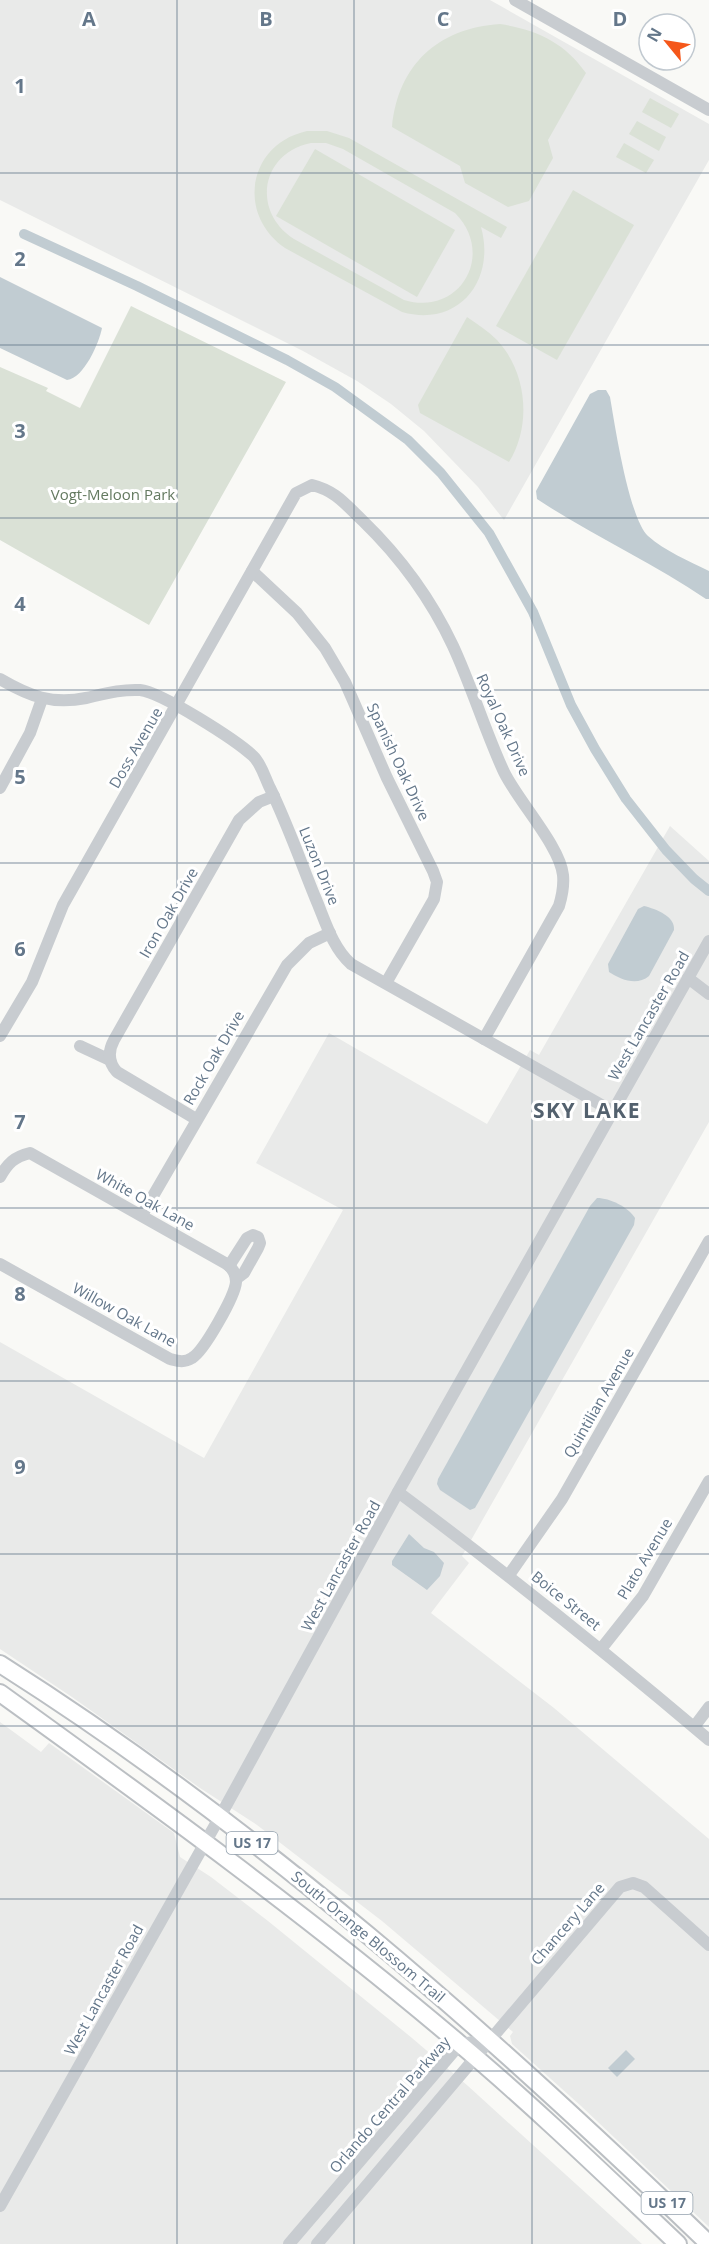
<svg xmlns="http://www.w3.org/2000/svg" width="709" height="2244" font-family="'Open Sans',sans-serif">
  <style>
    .built { fill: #e9eae9 }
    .green { fill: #dae1d6; fill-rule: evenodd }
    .water { fill: #c1ccd2 }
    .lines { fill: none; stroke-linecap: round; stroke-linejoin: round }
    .canal { stroke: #c1ccd2; stroke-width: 10 }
    .major-casing { stroke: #bbbfc3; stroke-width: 20 }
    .minor { stroke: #c8ccd0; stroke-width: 12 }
    .major { stroke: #fff; stroke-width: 16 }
    .grid { fill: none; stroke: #64778a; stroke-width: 1.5; stroke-opacity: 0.55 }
    .labels { text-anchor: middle; stroke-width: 6; stroke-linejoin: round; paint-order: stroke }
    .shield { fill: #fff; stroke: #92a0ad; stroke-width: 1.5 }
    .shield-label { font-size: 14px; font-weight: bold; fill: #64778a }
    .park-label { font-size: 15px; fill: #647a60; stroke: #fff }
    .street-label { font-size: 15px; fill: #64778a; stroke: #fff }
    .district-label { font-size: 21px; font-weight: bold; letter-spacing: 1.5px; fill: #53616e; stroke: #fff }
    .grid-label { font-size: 20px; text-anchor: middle; font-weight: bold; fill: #64778a; stroke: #fff; stroke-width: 6; stroke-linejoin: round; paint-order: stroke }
  </style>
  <rect width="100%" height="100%" fill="#f9f9f6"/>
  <g class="built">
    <polygon points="0,0 490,0 709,124 709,160 504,520 478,487 424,431 391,404 357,381 303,351 0,200"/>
    <polygon points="670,826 709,861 709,1122 462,1556 469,1563 431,1613 554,1708 709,1839 709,2227 581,2106 512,2044 510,2036 513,2032 382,1921 257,1825 200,1788 72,1697 0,1649 0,1342 204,1458 343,1210 256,1163 329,1033 487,1124 530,1050 539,1055"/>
    <polygon points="0,1722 41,1752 49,1743 174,1833 180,1857 211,1877 268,1921 412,2038 468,2086 642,2244 0,2244"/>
  </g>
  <g class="green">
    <path d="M500,24C537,30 564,42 586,73L548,140L553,158L529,201L508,207L465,183L460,166L392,127C398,65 438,28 500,24Z"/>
    <polygon points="650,98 679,114 671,128 642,112"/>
    <polygon points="637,121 666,137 659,151 629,134"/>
    <path d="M307,131H327L349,138L507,227L501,238L481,227C496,280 459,328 402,312L285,248C236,214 248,144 307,131ZM311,143H326L343,149L455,213C496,254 460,317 404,300L294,239C251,211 261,153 311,143Z"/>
    <polygon points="624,143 654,160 646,173 616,157"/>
    <polygon points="315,149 455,230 417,297 276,216"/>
    <polygon points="573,190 634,225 557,360 496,326"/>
    <polygon points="131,306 286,382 149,625 0,540 0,367 48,388 46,391 80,408"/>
    <path d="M467,317C477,324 488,331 497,340C527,372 532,425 509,462L420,413L418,405Z"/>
  </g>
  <g class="water">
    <path d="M0,277L102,328C99,343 84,378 67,380L0,348Z"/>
    <path d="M598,390H606L610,397C615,426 629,518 648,536C665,551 689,561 709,571V599H706C652,562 591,535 537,499L536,491L590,394Z"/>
    <path d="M644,906C656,909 675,916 674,930L649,976C637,986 621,980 609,972L608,964L638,909Z"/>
    <path d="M597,1198C610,1198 628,1207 635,1218L634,1225L479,1501L475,1508L470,1510L440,1490L437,1484L438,1479L590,1206Z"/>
    <polygon points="409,1534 424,1548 434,1552 444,1563 440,1576 427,1590 392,1565 392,1561"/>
    <polygon points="626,2050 635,2059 617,2077 608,2068"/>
  </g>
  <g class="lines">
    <polyline class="canal" points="24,234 137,286 287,360 335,387 408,440 441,473 489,533 533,612 571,705 595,749 626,799 666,850 694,879 709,891"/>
    <g class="major-casing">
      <g id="major">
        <path d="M0,1664C259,1828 489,2032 709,2244"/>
        <path d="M0,1693C157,1806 314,1920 461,2045C536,2108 607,2177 678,2244"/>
      </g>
    </g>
    <g class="minor">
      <polyline points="515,0 709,110"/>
      <polyline points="252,571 297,613 325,648 345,682 387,778 433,871 437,882 434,899 386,983"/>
      <path d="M0,679C29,696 52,705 86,698C104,694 121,689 140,690C161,692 236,740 253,756C261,763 265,778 270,788C287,823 300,860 315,897C325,920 332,947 351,964L612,1111"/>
      <polyline points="0,788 30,733 42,699"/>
      <polyline points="688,978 709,994"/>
      <path d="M0,1036L32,982L63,905L296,493L312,485C336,491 345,504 363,521C399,556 431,599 453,646C472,687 485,731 504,772C518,801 560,846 563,875C564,885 562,896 559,906L484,1039"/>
      <polyline points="80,1046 110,1060"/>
      <path d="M196,1119L117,1072C108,1062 108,1051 114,1040L239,820L259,802L274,796"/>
      <path d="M0,1177C8,1163 14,1157 30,1153L225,1263C232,1267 236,1274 236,1282C235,1296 204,1351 192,1358C184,1363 178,1361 170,1359L0,1264"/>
      <polyline points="142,1215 287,965 309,943 330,933"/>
      <polyline points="229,1266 247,1238 253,1235 258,1237 260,1243 258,1248 244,1273 236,1279"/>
      <path d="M398,1492C505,1572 608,1654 709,1740"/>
      <polyline points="509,1575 562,1499 709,1241"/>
      <polyline points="601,1649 643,1596 709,1481"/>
      <polyline points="694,1727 709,1707"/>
      <polyline points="0,2206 227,1804 398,1492 709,941"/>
      <polyline points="289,2244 460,2044 489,2040"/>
      <polyline points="317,2244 620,1887 633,1883 644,1887 709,1945"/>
    </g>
    <use href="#major" class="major"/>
  </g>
  <path class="grid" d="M177,0V2244M354,0V2244M532,0V2244M0,173H709M0,345H709M0,518H709M0,690H709M0,863H709M0,1036H709M0,1208H709M0,1381H709M0,1554H709M0,1726H709M0,1899H709M0,2071H709"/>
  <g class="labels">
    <g class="shield">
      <rect x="226.5" y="1832" width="51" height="22" rx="4.5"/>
      <rect x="641.5" y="2192" width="51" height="22" rx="4.5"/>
    </g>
    <g class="shield-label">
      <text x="252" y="1848">US 17</text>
      <text x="667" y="2208">US 17</text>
    </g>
    <g class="park-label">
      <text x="113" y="500">Vogt-Meloon Park</text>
    </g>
    <g class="street-label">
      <text transform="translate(503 725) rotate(66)" y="5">Royal Oak Drive</text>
      <text transform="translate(136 748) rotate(-60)" y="5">Doss Avenue</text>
      <text transform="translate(398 762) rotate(65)" y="5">Spanish Oak Drive</text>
      <text transform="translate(319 866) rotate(68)" y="5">Luzon Drive</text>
      <text transform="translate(169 913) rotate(-60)" y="5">Iron Oak Drive</text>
      <text transform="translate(649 1016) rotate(-60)" y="5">West Lancaster Road</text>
      <text transform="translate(214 1058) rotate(-60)" y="5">Rock Oak Drive</text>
      <text transform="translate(145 1200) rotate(29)" y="5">White Oak Lane</text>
      <text transform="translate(124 1315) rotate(29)" y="5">Willow Oak Lane</text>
      <text transform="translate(599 1403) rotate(-60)" y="5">Quintilian Avenue</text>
      <text transform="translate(645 1559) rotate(-59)" y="5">Plato Avenue</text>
      <text transform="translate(341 1566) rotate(-61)" y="5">West Lancaster Road</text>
      <text transform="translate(566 1601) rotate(39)" y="5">Boice Street</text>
      <text transform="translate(568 1924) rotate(-49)" y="5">Chancery Lane</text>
      <text transform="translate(368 1937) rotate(40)" y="5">South Orange Blossom Trail</text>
      <text transform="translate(104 1990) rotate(-61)" y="5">West Lancaster Road</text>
      <text transform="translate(390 2105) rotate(-49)" y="5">Orlando Central Parkway</text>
    </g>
    <g class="district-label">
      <text x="587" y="1118">SKY LAKE</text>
    </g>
  </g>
  <g class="grid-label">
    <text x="89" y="26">A</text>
    <text x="266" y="26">B</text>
    <text x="443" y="26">C</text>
    <text x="620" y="26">D</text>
    <text x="20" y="93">1</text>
    <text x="20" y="266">2</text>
    <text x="20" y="438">3</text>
    <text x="20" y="611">4</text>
    <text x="20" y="784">5</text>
    <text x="20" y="956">6</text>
    <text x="20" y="1129">7</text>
    <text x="20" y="1301">8</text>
    <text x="20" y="1474">9</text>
  </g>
  <g transform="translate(667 42) rotate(300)"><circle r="28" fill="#ffffff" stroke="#c1c9d0" stroke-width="1.5"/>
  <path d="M0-4.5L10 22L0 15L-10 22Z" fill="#f5571a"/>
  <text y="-9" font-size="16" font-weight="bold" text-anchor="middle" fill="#64778a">N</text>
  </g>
</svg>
